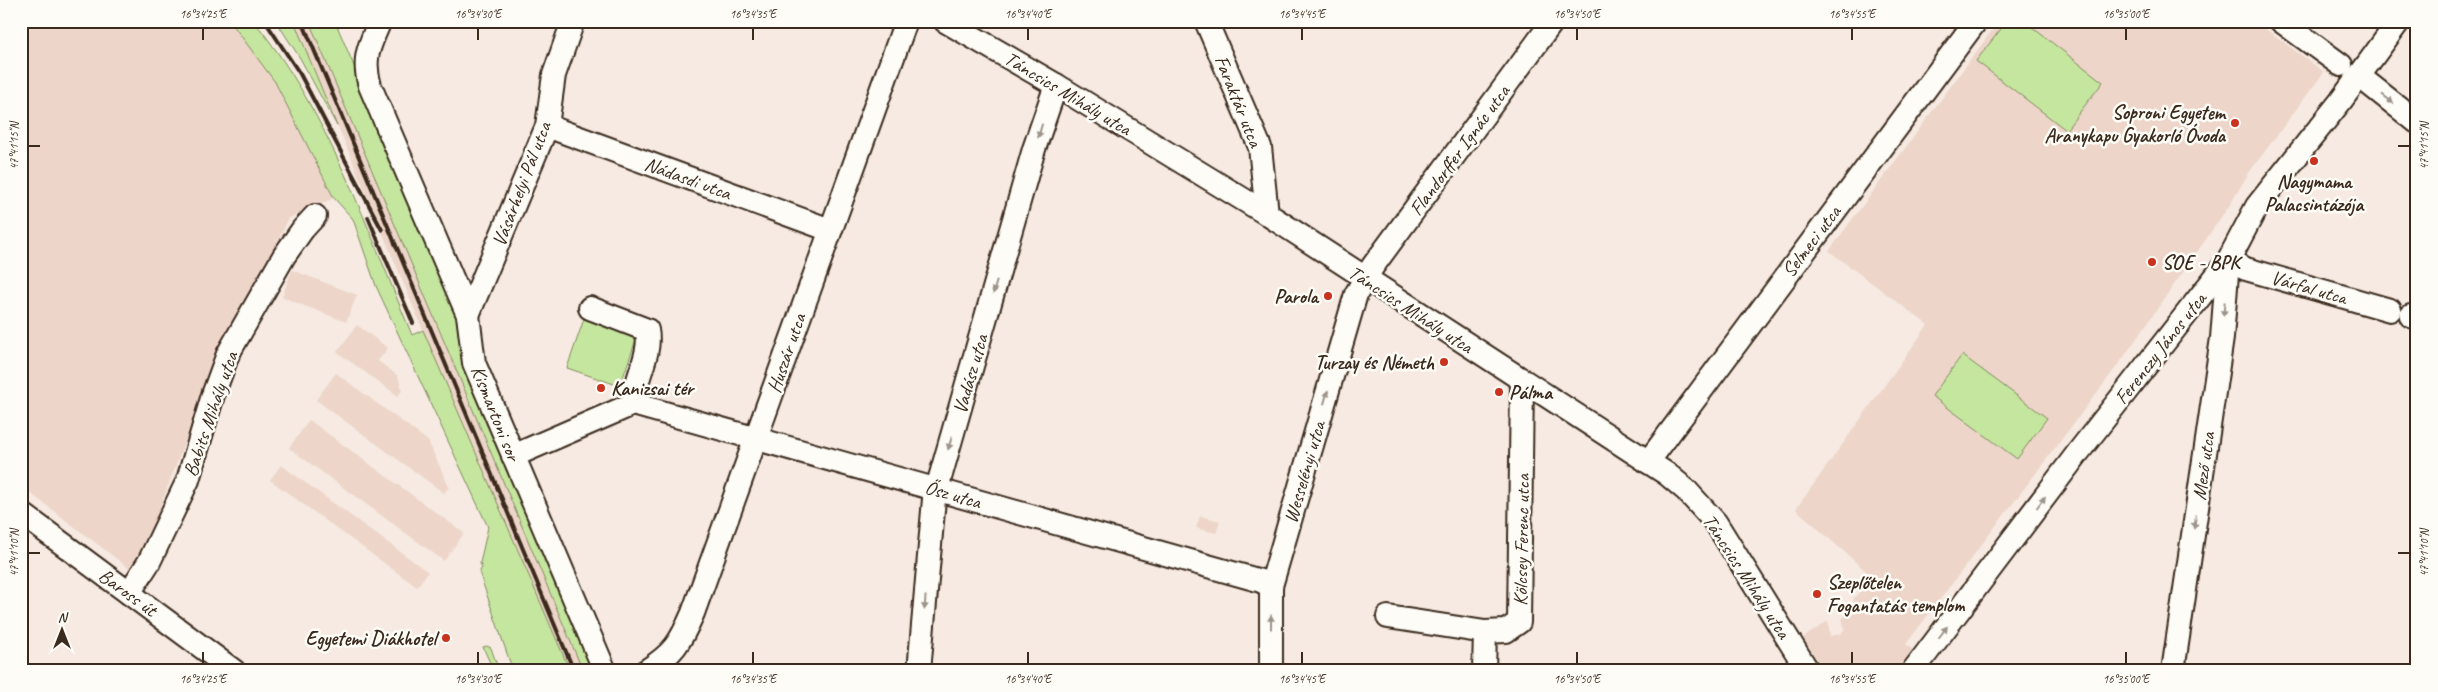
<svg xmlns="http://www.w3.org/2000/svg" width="2438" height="692" font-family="Caveat,sans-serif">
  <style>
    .built { fill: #edd5c9 }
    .green { fill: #c5e69f; stroke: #80885e }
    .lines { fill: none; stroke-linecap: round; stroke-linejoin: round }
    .minor-casing { stroke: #3b2a1e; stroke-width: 26 }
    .minor { stroke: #fdfcf7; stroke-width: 22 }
    .rail { stroke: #3b2a1e; stroke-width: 4 }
    .oneway { fill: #9c938a }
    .ticks { fill: none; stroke: #3b2a1e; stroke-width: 2 }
    .poi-dot { fill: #c8321e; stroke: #fdfcf7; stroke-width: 2 }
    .labels { text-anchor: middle; stroke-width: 5; stroke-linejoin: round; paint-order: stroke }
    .street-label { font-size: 20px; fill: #3b2a1e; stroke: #fdfcf7 }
    .poi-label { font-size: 20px; font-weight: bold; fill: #3b2a1e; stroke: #fdfcf7; text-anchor: end }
    .neatline { fill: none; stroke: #3b2a1e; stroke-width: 2 }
    .ticks-label { font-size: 12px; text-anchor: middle; fill: #3b2a1e }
  </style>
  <rect width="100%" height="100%" fill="#f6eae2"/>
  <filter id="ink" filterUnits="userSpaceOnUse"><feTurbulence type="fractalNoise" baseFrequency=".02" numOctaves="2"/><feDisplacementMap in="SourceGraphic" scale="10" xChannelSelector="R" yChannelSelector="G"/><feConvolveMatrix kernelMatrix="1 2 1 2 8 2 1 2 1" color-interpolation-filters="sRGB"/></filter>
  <g filter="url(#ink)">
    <g class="built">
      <polygon points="21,21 230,21 275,82 334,198 289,218 251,294 196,412 147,542 140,558 130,569 21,486"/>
      <polygon points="294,21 309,21 583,671 570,671 423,330"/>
      <polygon points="1999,21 2255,21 2324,72 2248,174 2231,203 2118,365 1906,644 1916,653 1900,671 1824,671 1803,638 1828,621 1830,636 1841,634 1845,628 1842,620 1852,607 1854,598 1864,587 1861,584 1868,573 1796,509 1928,325 1829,251"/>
      <polygon points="292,270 357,295 346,322 282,297"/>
      <polygon points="357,325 388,348 378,361 398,376 402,390 398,396 337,352"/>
      <polygon points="336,373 428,441 449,487 444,493 316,400"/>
      <polygon points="309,420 464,533 444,561 289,448"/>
      <polygon points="281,465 428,572 417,587 270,480"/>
      <polygon points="1200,516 1220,521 1216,533 1196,528"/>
    </g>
    <g class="green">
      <path d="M230,21H254C328,112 367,228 412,335L423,330L570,671H513L479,572L482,568L480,563L488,527L376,286L353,219L334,198L275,82Z"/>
      <polygon points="276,21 294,21 337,126 300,58"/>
      <polygon points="309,21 335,21 456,307 460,346 500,450 593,671 583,671"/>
      <polygon points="2007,21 2024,21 2103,82 2066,130 1976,61"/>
      <polygon points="585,316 638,334 620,386 567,368"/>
      <polygon points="1962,355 2047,418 2017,459 1932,396"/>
      <polygon points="487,646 491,648 499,671 487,671 491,665 483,647"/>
    </g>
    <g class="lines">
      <g class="minor-casing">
        <g id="minor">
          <path d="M380,21C369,46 362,59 370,86L468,315L474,363L605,671"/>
          <polyline points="945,21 1056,85 1267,214 1667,474 1686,490 1716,523 1808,671"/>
          <polyline points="1206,21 1260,147 1267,214"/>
          <polyline points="2281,21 2341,65"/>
          <polyline points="2359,76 2417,122"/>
          <polyline points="547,126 830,230"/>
          <polyline points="2228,261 2246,269 2390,310"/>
          <path d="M590,308L647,330C652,355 634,379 633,404"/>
          <polyline points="468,315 547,126 554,75 573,21"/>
          <polyline points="2411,316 2417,318"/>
          <polyline points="633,404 1261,581 1271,586"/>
          <polyline points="513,456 633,404"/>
          <polyline points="1648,462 1976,21"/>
          <polyline points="21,513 234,671"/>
          <polyline points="129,593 149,562 188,480 213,395 228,354 284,256 303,229 315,216"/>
          <polyline points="1388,617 1485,632 1506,631 1519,622 1522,382"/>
          <path d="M646,671C674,653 680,643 693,613L906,21"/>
          <polyline points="919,671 934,499 1034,149 1056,85"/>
          <polyline points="1271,671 1271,586 1356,294 1373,266 1553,21"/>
          <polyline points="1484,671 1485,632"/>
          <polyline points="1913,671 2080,450 2228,261 2257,206 2340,102 2399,21"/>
          <polyline points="2173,671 2222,338 2228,261"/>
        </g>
      </g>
      <use href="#minor" class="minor"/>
      <g class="rail">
        <polyline points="265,21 300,74 382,230"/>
        <polyline points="302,21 574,671"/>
        <polyline points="368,217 413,323"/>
      </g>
    </g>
    <defs><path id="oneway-solid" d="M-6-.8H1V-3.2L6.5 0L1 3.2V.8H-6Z" transform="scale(1.25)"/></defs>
    <g class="oneway">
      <use href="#oneway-solid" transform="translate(2388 99) rotate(38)"/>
      <use href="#oneway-solid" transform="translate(1040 131) rotate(107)"/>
      <use href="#oneway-solid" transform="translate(995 287) rotate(106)"/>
      <use href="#oneway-solid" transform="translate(2224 309) rotate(95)"/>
      <use href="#oneway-solid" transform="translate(1326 397) rotate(-74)"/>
      <use href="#oneway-solid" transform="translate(950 443) rotate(106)"/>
      <use href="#oneway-solid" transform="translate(2041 502) rotate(-53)"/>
      <use href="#oneway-solid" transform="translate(2195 522) rotate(98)"/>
      <use href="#oneway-solid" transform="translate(925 603) rotate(95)"/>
      <use href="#oneway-solid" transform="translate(1271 622) rotate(-90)"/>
      <use href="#oneway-solid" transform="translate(1943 632) rotate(-53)"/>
    </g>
  </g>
  <path class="ticks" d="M203,28V40M478,28V40M753,28V40M1028,28V40M1302,28V40M1577,28V40M1852,28V40M2126,28V40M28,146H40M2398,146H2410M28,553H40M2398,553H2410M203,652V664M478,652V664M753,652V664M1028,652V664M1302,652V664M1577,652V664M1852,652V664M2126,652V664"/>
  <g class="poi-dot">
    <circle cx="2235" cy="123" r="5"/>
    <circle cx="2314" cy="161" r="5"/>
    <circle cx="2152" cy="262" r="5"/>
    <circle cx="1328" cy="296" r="5"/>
    <circle cx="1444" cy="362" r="5"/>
    <circle cx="601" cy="388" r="5"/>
    <circle cx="1499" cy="392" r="5"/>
    <circle cx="1817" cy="594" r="5"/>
    <circle cx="446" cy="638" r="5"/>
  </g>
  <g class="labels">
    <g class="street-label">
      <text transform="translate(1068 93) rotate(31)" y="7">Táncsics Mihály utca</text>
      <text transform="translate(1239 101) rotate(68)" y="7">Faraktár utca</text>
      <text transform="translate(1459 150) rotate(-54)" y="7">Flandorffer Ignác utca</text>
      <text transform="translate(688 178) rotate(20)" y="7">Nádasdi utca</text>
      <text transform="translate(521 184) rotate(-69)" y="7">Vásárhelyi Pál utca</text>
      <text transform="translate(1811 241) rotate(-53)" y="7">Selmeci utca</text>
      <text transform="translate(2309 287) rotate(16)" y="7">Várfal utca</text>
      <text transform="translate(1411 309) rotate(33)" y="7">Táncsics Mihály utca</text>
      <text transform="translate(2160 348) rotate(-52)" y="7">Ferenczy János utca</text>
      <text transform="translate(786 353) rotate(-71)" y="7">Huszár utca</text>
      <text transform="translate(970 374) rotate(-74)" y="7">Vadász utca</text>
      <text transform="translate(496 413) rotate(68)" y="7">Kismartoni sor</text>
      <text transform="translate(210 414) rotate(-71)" y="7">Babits Mihály utca</text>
      <text transform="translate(2203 466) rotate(-82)" y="7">Mező utca</text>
      <text transform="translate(1304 472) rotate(-74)" y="7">Wesselényi utca</text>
      <text transform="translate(953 494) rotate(16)" y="7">Ősz utca</text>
      <text transform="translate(1521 540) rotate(-89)" y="7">Kölcsey Ferenc utca</text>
      <text transform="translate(1747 576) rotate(57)" y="7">Táncsics Mihály utca</text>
      <text transform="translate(128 592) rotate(36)" y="7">Baross út</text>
    </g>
    <g class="poi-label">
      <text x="2225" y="119">Soproni Egyetem<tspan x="2225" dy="23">Aranykapu Gyakorló Óvoda</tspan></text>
      <text x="2314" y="188" text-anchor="middle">Nagymama<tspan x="2314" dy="23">Palacsintázója</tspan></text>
      <text x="2162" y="269" text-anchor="start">SOE - BPK</text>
      <text x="1318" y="303">Parola</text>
      <text x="1434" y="369">Turzay és Németh</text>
      <text x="611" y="395" text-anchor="start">Kanizsai tér</text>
      <text x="1509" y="399" text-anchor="start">Pálma</text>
      <text x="1827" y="589" text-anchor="start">Szeplőtelen<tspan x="1827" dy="23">Fogantatás templom</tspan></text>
      <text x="436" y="645">Egyetemi Diákhotel</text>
    </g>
  </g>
  <rect width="2438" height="692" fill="none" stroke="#fdfcf7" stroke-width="55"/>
  <g transform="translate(62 630)" stroke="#fdfcf7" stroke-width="4" paint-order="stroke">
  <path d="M0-4L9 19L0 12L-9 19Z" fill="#3b2a1e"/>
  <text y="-8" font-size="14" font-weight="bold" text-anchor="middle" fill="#3b2a1e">N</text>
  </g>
  <rect x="28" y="28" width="2382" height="636" class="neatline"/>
  <g class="ticks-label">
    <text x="203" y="18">16°34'25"E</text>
    <text x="478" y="18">16°34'30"E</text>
    <text x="753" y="18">16°34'35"E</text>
    <text x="1028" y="18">16°34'40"E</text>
    <text x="1302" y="18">16°34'45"E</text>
    <text x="1577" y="18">16°34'50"E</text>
    <text x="1852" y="18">16°34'55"E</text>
    <text x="2126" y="18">16°35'00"E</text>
    <text transform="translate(14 146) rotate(-90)" y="4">47°41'15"N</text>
    <text transform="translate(2424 146) rotate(-90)" y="4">47°41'15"N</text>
    <text transform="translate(14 553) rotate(-90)" y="4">47°41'10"N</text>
    <text transform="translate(2424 553) rotate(-90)" y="4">47°41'10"N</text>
    <text x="203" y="683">16°34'25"E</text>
    <text x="478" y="683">16°34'30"E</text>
    <text x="753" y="683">16°34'35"E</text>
    <text x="1028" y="683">16°34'40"E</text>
    <text x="1302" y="683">16°34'45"E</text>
    <text x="1577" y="683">16°34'50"E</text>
    <text x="1852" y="683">16°34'55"E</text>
    <text x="2126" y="683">16°35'00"E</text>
  </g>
</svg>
